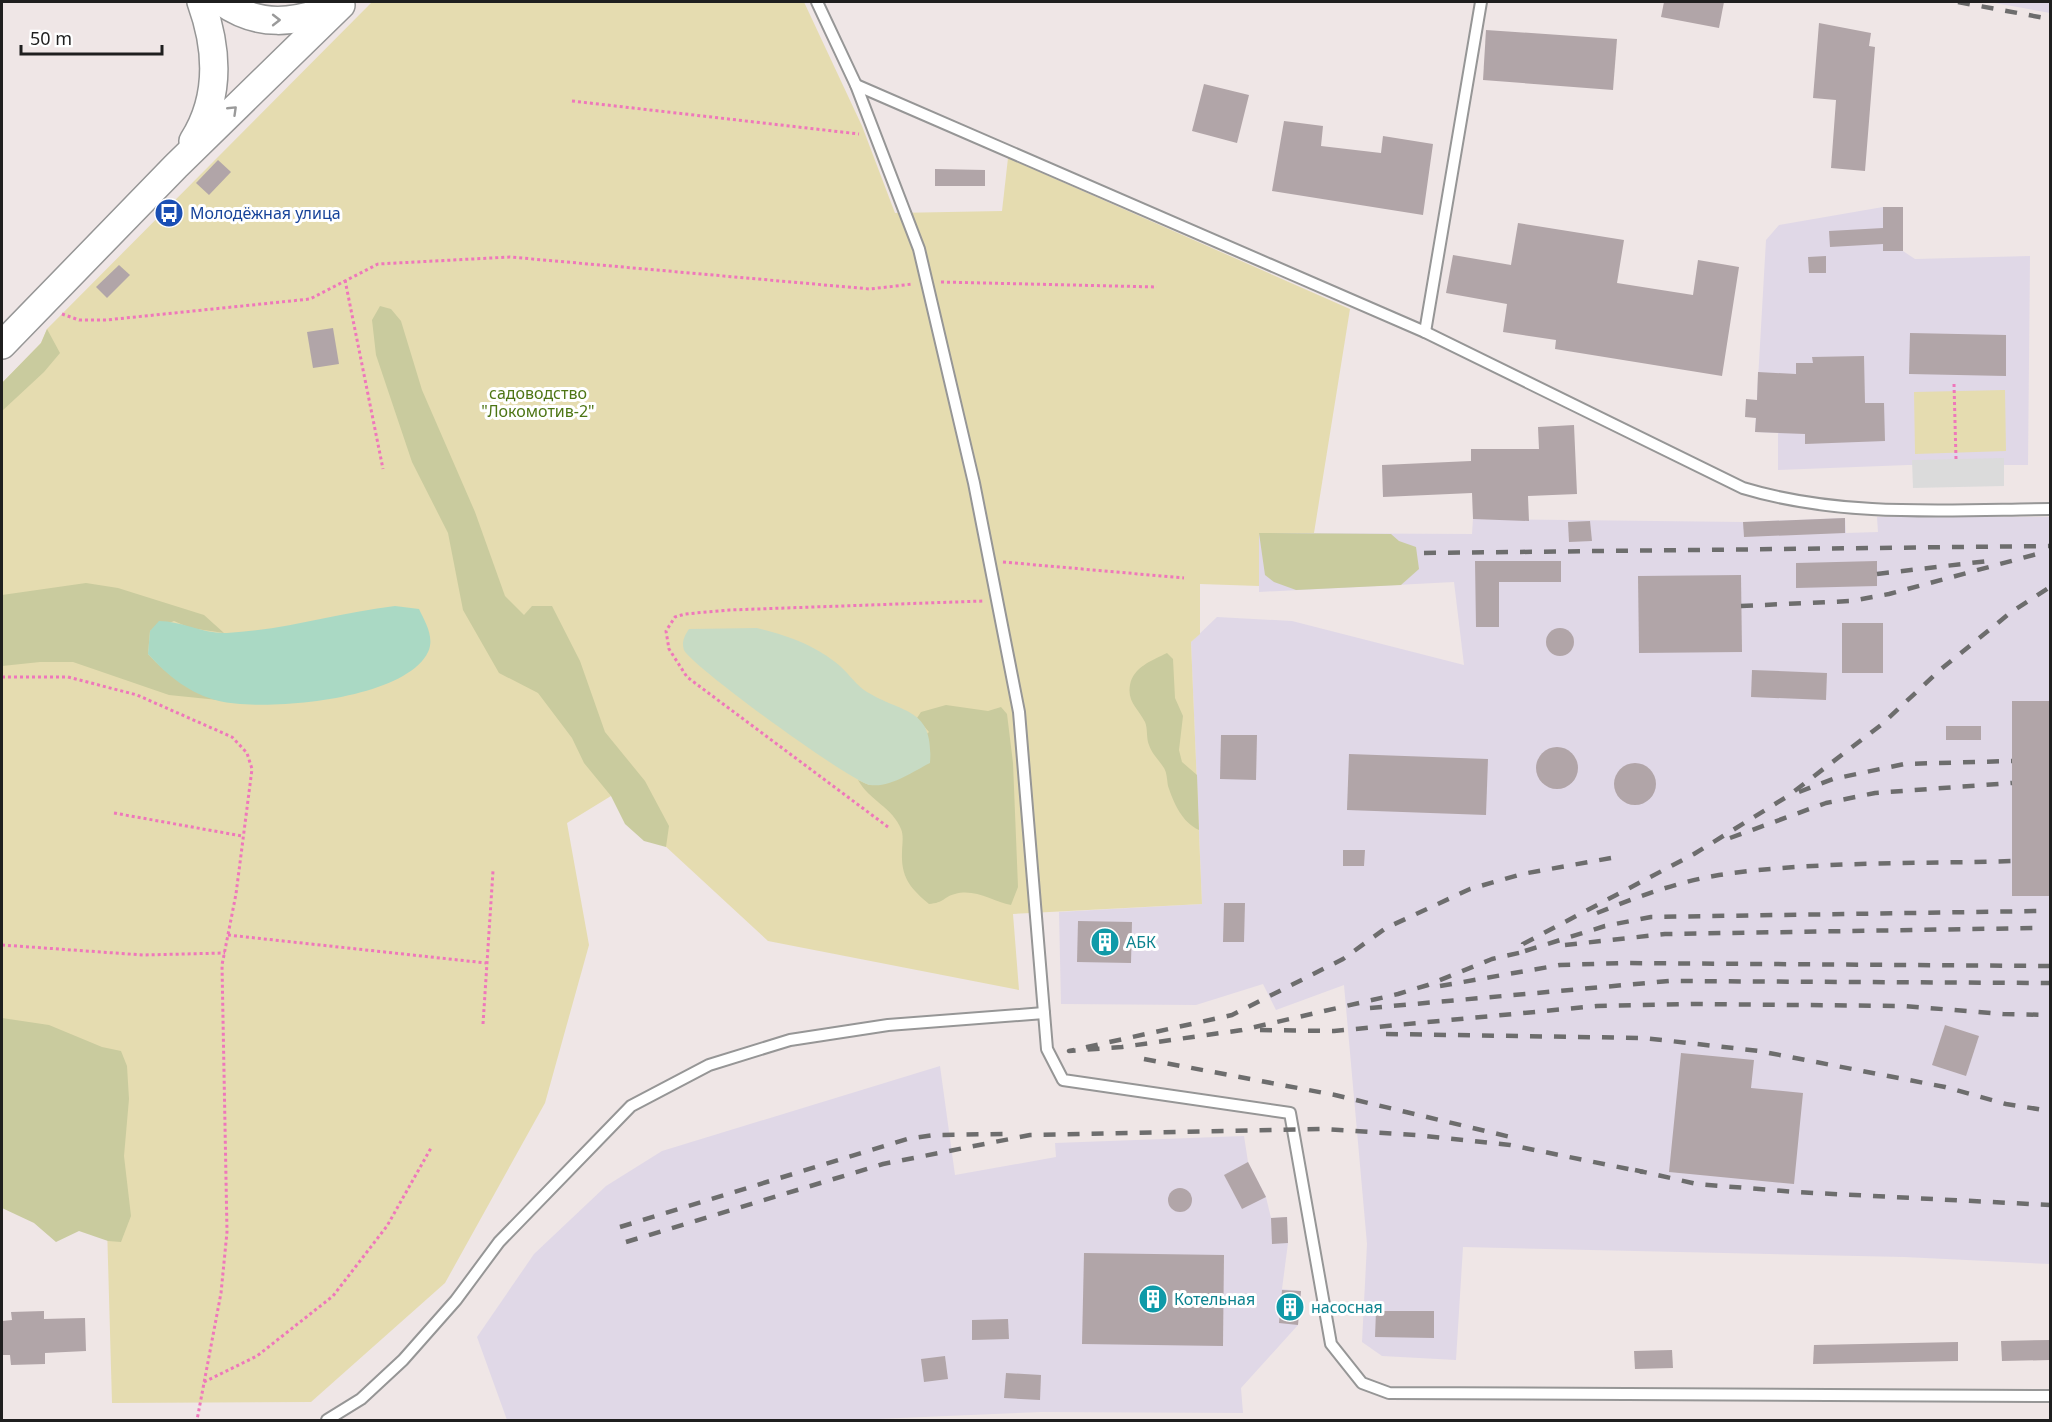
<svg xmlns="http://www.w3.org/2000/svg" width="2052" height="1422" font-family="'Noto Sans',sans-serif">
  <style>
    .industrial { fill: #e0d8e7 }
    .grass { fill: #e5dcb0 }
    .forest { fill: #c9cb9e }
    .wetland { fill: #c7dbc4 }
    .parking { fill: #dbdbdb }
    .water { fill: #aad9c4 }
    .building { fill: #b1a5a8 }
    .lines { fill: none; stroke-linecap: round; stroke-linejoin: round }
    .service-casing { stroke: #969696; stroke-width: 14 }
    .tertiary-casing { stroke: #969696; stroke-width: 30 }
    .path { stroke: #ef77bb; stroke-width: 3; stroke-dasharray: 3 3; stroke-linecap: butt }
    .service { stroke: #fff; stroke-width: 10 }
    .tertiary { stroke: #fff; stroke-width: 27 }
    .rail { stroke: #6d6d6d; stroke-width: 4.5; stroke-dasharray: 12 12; stroke-linecap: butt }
    .oneway { stroke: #9a9a9a }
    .labels { text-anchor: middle; stroke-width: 6; stroke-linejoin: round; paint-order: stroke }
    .transit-label { font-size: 16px; fill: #164399; stroke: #fff; text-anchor: start }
    .park-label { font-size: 16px; fill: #4d7514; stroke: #fff }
    .culture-label { font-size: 16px; fill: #0d838f; stroke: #fff; text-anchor: start }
  </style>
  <rect width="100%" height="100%" fill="#efe6e6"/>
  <g class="industrial">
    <polygon points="1989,2 2050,2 2050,13 2023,8"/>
    <polygon points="1883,207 1903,207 1903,251 1915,259 2030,256 2028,465 1908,465 1778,470 1778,433 1755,432 1766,240 1779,225"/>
    <polygon points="1877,517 2050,517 2050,1264 1904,1257 1463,1247 1456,1360 1382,1356 1362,1342 1367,1244 1344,985 1276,1010 1263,984 1196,1005 1061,1004 1059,912 1202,904 1191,642 1217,617 1292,621 1464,665 1454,582 1259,592 1259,533 1472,534 1473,519 1743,522 1845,518 1846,533 1878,532"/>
    <polygon points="940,1066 955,1175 1056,1157 1055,1143 1244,1136 1248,1162 1266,1197 1271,1218 1287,1217 1288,1243 1282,1289 1301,1291 1298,1325 1241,1388 1243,1413 1041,1412 853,1420 507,1420 477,1337 534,1254 606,1186 662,1151"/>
  </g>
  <g class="grass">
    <polygon points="372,2 804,2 862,126 895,213 1002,211 1008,158 1350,309 1314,533 1259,533 1259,586 1200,584 1200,634 1191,642 1202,904 1013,914 1019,990 768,941 611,796 567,823 589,945 545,1103 445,1283 311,1402 112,1403 102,1048 2,1031 2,383 41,343 47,329"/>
    <polygon points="2005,390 2006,451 1915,454 1914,392"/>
  </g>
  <g class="forest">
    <polygon points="380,306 391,309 401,321 422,390 475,512 505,596 524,615 532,606 552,606 580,661 605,732 645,781 669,826 666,847 644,841 625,824 611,796 584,763 572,738 538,693 499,673 463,610 448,533 412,462 376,355 372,320"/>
    <polygon points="47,329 60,353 44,372 2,411 2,383 41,343"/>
    <polygon points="1259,533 1391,534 1399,541 1416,547 1419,569 1401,585 1296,590 1274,582 1265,575"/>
    <path d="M86,583L118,588L204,615L224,633L190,628L174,621L150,631L148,654C169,677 189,689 218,700L169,695L73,662H40L2,666V595Z"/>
    <path d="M1167,653L1173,659L1175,698L1183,716L1179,750L1182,762L1197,775L1199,830C1182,822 1174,804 1168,786C1167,780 1167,773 1164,768C1159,760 1152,754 1149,745C1146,738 1148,729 1145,722C1138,708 1127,702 1130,685C1133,667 1153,660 1167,653Z"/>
    <path d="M946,705L988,711L1001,707L1007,714L1013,763L1018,887L1011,905C994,902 975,888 955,894C945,896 944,903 929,904C911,889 901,878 902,853C902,845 904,836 901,829C893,808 869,800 858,780L869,785L929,732L917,718L921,712Z"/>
    <polygon points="2,1018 49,1025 102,1047 121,1051 127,1066 129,1099 124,1156 131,1216 121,1242 108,1241 79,1231 56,1242 34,1223 2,1208"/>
  </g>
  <path class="wetland" d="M757,628C789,636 815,645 840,666C849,674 857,686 867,692C903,714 934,707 930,763C912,772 890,788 870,785C851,782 691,666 684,650C681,642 685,635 689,629Z"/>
  <polygon class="parking" points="2004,458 2004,486 1913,488 1912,460"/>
  <path class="water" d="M395,606L419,609C425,622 435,637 428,652C405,700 265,712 219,701C190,694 168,676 148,654L150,631L159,621C182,621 203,634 227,633C284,630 338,613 395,606Z"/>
  <g class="building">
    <polygon points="1664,2 1724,2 1719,28 1661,17"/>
    <polygon points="1819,23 1871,33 1869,46 1875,47 1865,171 1831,168 1836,100 1813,98"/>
    <polygon points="1486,30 1617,39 1613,90 1483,80"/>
    <polygon points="1204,84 1249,95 1237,143 1192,131"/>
    <polygon points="1284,121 1323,126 1321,146 1381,153 1383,136 1433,144 1423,215 1272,191"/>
    <polygon points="218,160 231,172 209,195 196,183"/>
    <polygon points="935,169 985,170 985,186 935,186"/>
    <polygon points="1883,207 1903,207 1903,251 1883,251 1883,244 1830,247 1829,231 1883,228"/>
    <polygon points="1518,223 1624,240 1617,283 1693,295 1698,260 1739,267 1722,376 1555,349 1556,340 1503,332 1507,304 1446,293 1453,255 1511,265"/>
    <polygon points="1826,256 1826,273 1809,273 1808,257"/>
    <polygon points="119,265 130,275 107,298 96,287"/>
    <polygon points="333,328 339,364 313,368 307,332"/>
    <polygon points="1910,333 2006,335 2006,376 1909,374"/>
    <polygon points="1864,356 1865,403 1884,403 1885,441 1805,444 1805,434 1755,432 1756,418 1745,417 1746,399 1757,400 1758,372 1796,374 1796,363 1813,363 1812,357"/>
    <polygon points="1574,425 1577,494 1528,496 1529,521 1473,519 1472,493 1383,497 1382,465 1471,461 1471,449 1539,449 1538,427"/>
    <polygon points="1845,518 1845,533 1744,537 1743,522"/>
    <polygon points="1590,521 1592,541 1569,542 1568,522"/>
    <polygon points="1475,561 1561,561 1561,582 1499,582 1499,627 1476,627"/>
    <polygon points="1877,561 1877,586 1796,588 1796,563"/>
    <polygon points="1741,575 1742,652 1639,653 1638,576"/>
    <rect x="1842" y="623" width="41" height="50"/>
    <circle cx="1560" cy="642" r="14"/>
    <polygon points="1752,670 1827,673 1826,700 1751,697"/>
    <rect x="2012" y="701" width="38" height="195"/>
    <rect x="1946" y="726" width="35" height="14"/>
    <polygon points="1221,735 1257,735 1256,780 1220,779"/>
    <circle cx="1557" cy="768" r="21"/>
    <polygon points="1349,754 1488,759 1486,815 1347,810"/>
    <circle cx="1635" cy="784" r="21"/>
    <polygon points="1343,850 1365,850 1364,866 1343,866"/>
    <polygon points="1224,903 1245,903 1244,942 1223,942"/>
    <polygon points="1078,921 1132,922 1131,963 1077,962"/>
    <polygon points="1945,1025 1979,1036 1966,1076 1932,1065"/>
    <polygon points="1681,1053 1754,1060 1751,1088 1803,1093 1794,1184 1669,1172"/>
    <polygon points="1248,1162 1266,1197 1242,1209 1224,1175"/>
    <circle cx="1180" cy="1200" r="12"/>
    <polygon points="1287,1217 1288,1243 1272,1244 1271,1218"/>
    <polygon points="1084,1253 1224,1255 1223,1346 1082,1344"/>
    <polygon points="1282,1290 1301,1291 1298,1325 1279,1323"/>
    <polygon points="44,1311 44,1319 85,1318 86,1351 45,1353 45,1364 11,1365 10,1355 2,1355 2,1321 12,1320 11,1312"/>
    <polygon points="1376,1311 1434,1311 1434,1338 1375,1337"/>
    <polygon points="1008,1319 1009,1339 972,1340 972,1320"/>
    <polygon points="2050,1340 2050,1360 2002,1361 2001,1341"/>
    <polygon points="1958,1342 1958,1361 1813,1364 1814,1345"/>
    <polygon points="1672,1350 1673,1368 1635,1369 1634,1351"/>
    <polygon points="945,1356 948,1379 924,1382 921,1359"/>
    <polygon points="1006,1373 1041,1375 1040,1400 1004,1398"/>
  </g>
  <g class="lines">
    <g class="service-casing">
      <g id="service">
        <polyline points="817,2 856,85 919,249 974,483 1019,712 1047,1049 1063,1080 1290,1113 1331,1344 1362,1383 1389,1393 2050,1396"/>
        <path d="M856,85L1425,332L1743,488C1842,518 1949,510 2050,509"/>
        <polyline points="1425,332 1481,2"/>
        <polyline points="327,1420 361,1399 403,1360 456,1300 499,1242 631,1106 709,1065 790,1040 888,1025 1044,1013"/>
      </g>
    </g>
    <g class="tertiary-casing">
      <g id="tertiary">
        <path d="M222,2C259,28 295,23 334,8"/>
        <path d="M193,141C221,97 218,49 201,2"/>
        <polyline points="2,345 176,166 341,5"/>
      </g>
    </g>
    <g class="path">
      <polyline points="572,101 859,134"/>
      <polyline points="345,280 383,469"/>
      <polyline points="941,282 1157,287"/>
      <polyline points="62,314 79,320 106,320 310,299 378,264 510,257 870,289 913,284"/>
      <polyline points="1954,384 1956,459"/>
      <polyline points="1003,562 1184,578"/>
      <polyline points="2,677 68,677 137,695 232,737 247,753 252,769 236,894 222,965 227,1232 221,1293 197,1420"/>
      <polyline points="114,813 242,836"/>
      <polyline points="888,827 687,677 669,649 666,631 675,617 685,614 729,610 983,601"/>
      <polyline points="228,935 486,963"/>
      <polyline points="2,945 143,955 225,953"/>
      <polyline points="483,1024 493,871"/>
      <polyline points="204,1382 257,1356 333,1296 387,1226 431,1148"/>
    </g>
    <use href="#service" class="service"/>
    <use href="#tertiary" class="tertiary"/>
    <g class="rail">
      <polyline points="1958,2 2050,19"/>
      <polyline points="1424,553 2050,546"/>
      <polyline points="1877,574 1988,561"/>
      <polyline points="1741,606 1851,601 1889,594 2037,554"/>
      <polyline points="1799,792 1833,779 1904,764 2012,761"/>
      <polyline points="1730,838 1826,803 1875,793 2012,783"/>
      <polyline points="1611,858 1522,874 1470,889 1386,928 1343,959 1232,1015 1069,1051 1122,1047 1242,1030 1398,994 1428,985 1492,959 1523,952 1523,944 1694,854 1788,796 1881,725 1940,670 2010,613 2050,587"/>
      <path d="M1597,913C1637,897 1677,882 1719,875C1812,861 1918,864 2012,861"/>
      <polyline points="1565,945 1665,934 2036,928"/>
      <polyline points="1525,951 1605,926 1651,917 2038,911"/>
      <polyline points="1440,986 1560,965 1623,963 2050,966"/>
      <polyline points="1370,1008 1669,981 2050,983"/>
      <polyline points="1260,1030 1334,1031 1597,1006 1691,1004 1904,1006 2003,1014 2050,1015"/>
      <polyline points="1386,1034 1644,1038 1759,1051 1945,1087 2006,1104 2050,1111"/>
      <polyline points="1144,1059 1335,1095 1519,1139"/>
      <polyline points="1635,1170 1697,1184 1795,1192 2050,1205"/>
      <polyline points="620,1227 907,1139 934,1135 1003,1134"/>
      <polyline points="626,1242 883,1164 1030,1135 1323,1129 1416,1135 1510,1145 1643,1172"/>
    </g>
  </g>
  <defs><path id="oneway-chevron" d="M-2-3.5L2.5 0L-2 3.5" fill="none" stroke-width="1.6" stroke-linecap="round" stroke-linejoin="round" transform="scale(1.5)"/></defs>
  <g class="oneway">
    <use href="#oneway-chevron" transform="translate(276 20)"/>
    <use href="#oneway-chevron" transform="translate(233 110) rotate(-44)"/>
  </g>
  <defs>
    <g id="bus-disc" transform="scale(1.5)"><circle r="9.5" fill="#1a4fb4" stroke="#fff"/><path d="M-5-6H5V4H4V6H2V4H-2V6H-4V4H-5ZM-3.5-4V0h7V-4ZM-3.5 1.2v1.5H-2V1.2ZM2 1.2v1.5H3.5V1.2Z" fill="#fff"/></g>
    <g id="building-disc" transform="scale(1.5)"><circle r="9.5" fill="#0f9aa8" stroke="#fff"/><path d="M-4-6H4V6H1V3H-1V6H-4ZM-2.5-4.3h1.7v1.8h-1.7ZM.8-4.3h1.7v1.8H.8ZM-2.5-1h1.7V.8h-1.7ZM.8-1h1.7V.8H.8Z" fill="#fff"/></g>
  </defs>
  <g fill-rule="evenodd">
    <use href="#bus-disc" x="169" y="213"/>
    <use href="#building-disc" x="1105" y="942"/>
    <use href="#building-disc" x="1153" y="1299"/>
    <use href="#building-disc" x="1290" y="1307"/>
  </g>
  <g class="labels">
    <g class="transit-label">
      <text x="190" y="219">Молодёжная улица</text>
    </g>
    <g class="park-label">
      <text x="538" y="399">садоводство<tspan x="538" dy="18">"Локомотив-2"</tspan></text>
    </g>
    <g class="culture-label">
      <text x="1126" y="948">АБК</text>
      <text x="1174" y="1305">Котельная</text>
      <text x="1311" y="1313">насосная</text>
    </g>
  </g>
  <rect width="2052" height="1422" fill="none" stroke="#1f1f1f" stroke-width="6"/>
  <path d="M21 45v9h141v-9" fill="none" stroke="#1f1f1f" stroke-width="3"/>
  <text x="30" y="45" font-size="18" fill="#1f1f1f" stroke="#ffffff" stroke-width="4.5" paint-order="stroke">50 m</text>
</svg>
